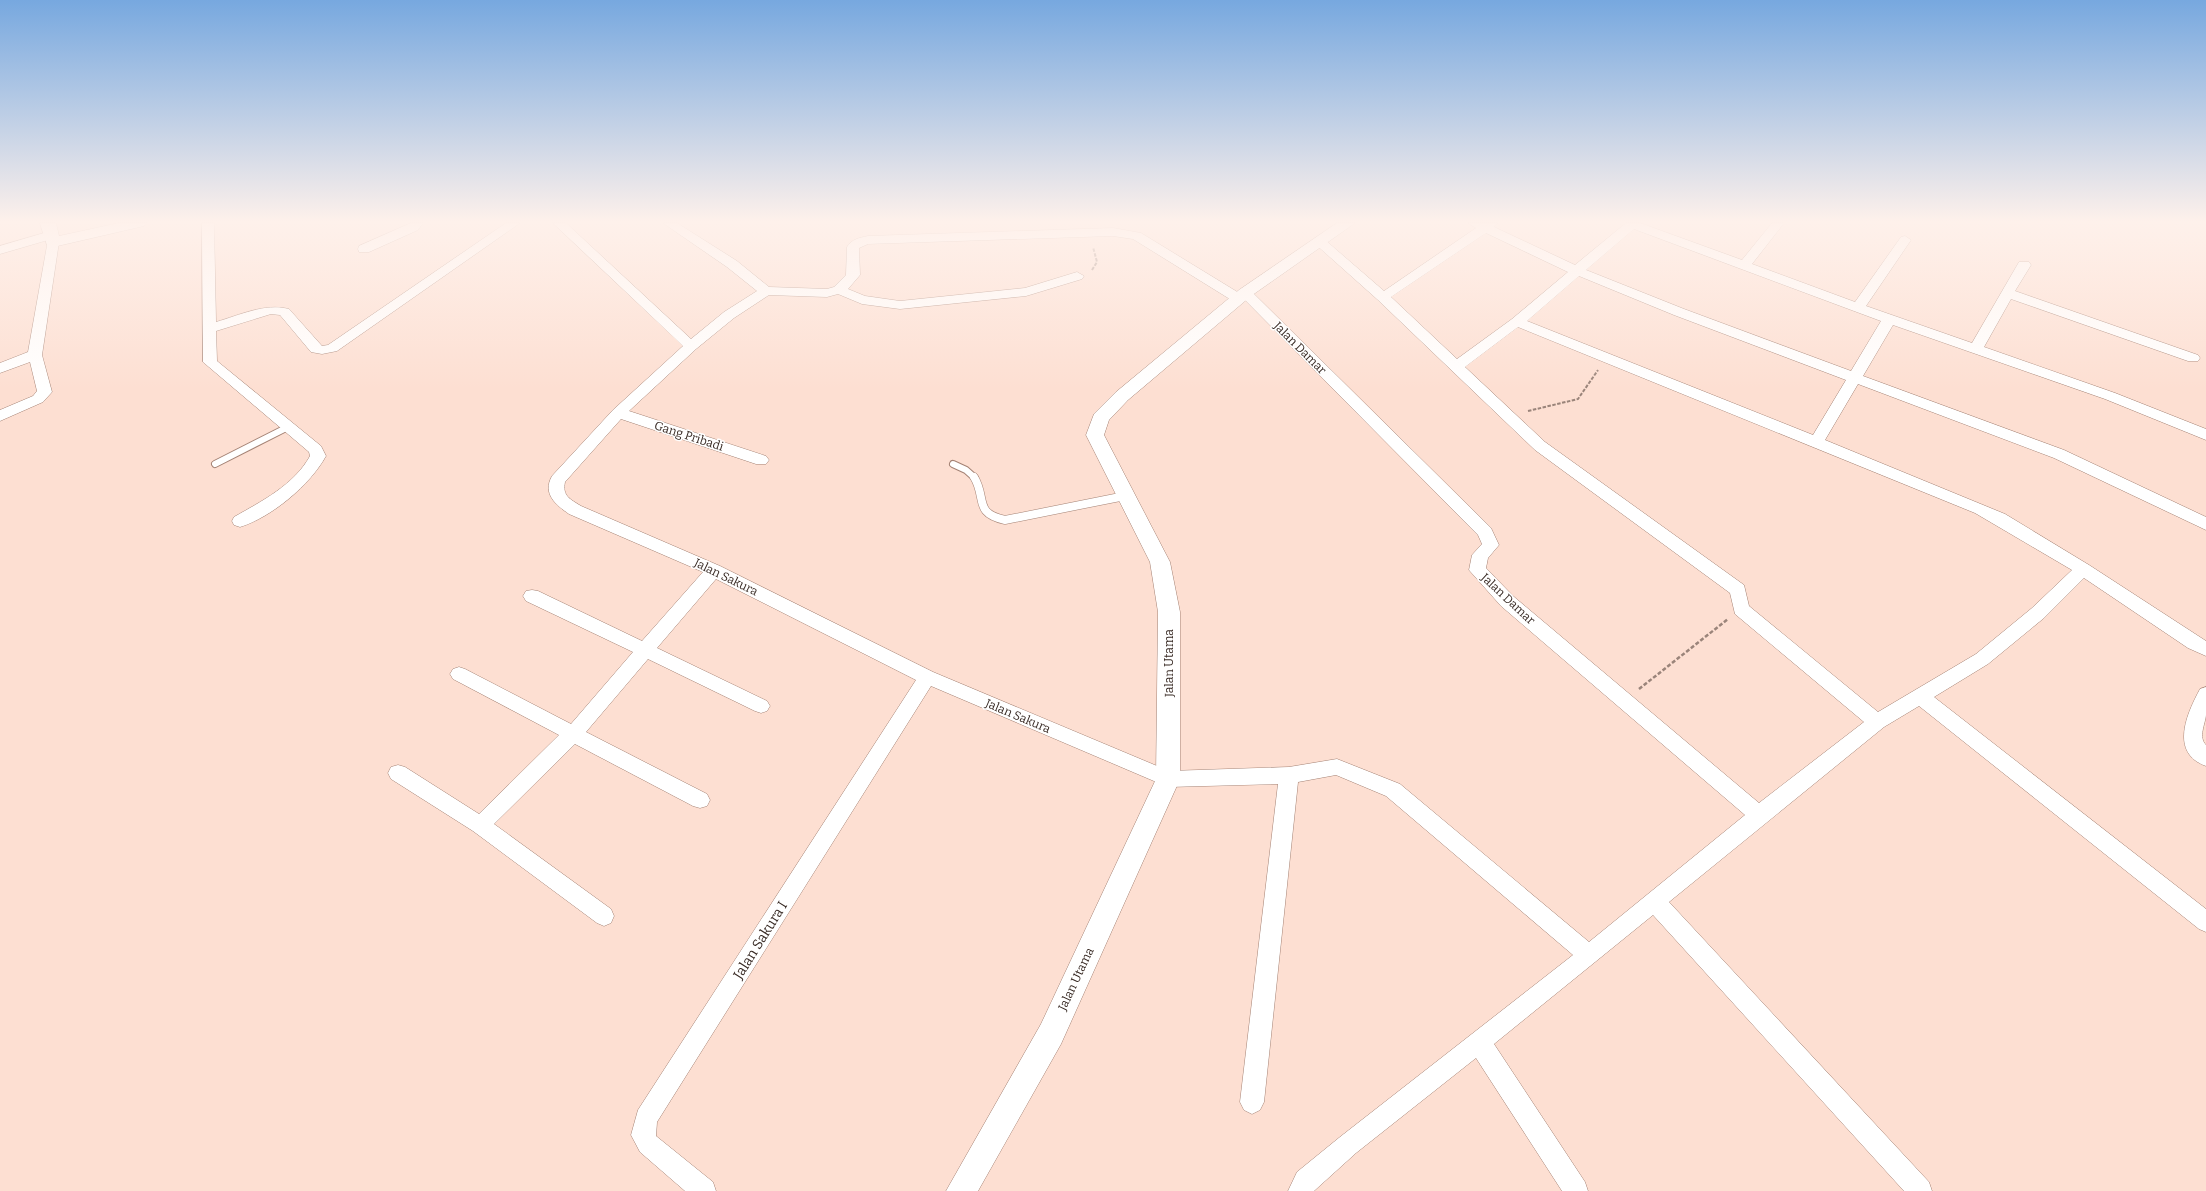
<svg xmlns="http://www.w3.org/2000/svg" width="2206" height="1191" font-family="Bitter,serif">
  <style>
    .lines { fill: none; stroke-linecap: round; stroke-linejoin: round }
    .service-far1-casing { stroke: #a48274; stroke-width: 8 }
    .service-casing { stroke: #a48274; stroke-width: 9 }
    .minor-casing { stroke: #a48274; stroke-width: 1 }
    .tertiary-casing { stroke: #a48274; stroke-width: 1 }
    .path-far1 { stroke: #9a847a; stroke-width: 2; stroke-dasharray: 3.5 1.5; stroke-linecap: butt }
    .path { stroke: #9a847a; stroke-width: 2.5; stroke-dasharray: 4 2; stroke-linecap: butt }
    .service-far1 { stroke: #fff; stroke-width: 6 }
    .service { stroke: #fff; stroke-width: 8 }
    .minor { fill: #fff; fill-rule: evenodd }
    .tertiary { fill: #fff; fill-rule: evenodd }
    .labels { text-anchor: middle; stroke-width: 3; stroke-linejoin: round; paint-order: stroke }
    .street-label { font-size: 12px; fill: #372923; stroke: #fff }
    .near-street-label { font-size: 14px; fill: #372923; stroke: #fff }
  </style>
  <rect width="100%" height="100%" fill="#fddfd2"/>
  <g class="lines">
    <g class="service-far1-casing">
      <g id="service-far1">
        <polyline points="215,464 288,427"/>
        <polyline points="953,464 966,470 975,478"/>
      </g>
    </g>
    <g class="service-casing">
      <path id="service" d="M974,477C987,498 973,513 1005,520L1125,496"/>
    </g>
    <g class="minor-casing">
      <g id="minor">
        <path d="M202,223H214L216,322C240,315 264,303 289,309L322,346L328,345L506,223H520L337,351L322,354L311,352L280,315L271,314L216,331L217,361L321,446L326,456C310,485 272,517 240,527L234,525L232,521L234,517C262,501 294,485 310,456L309,452L203,362Z"/>
        <polygon points="411,223 423,223 418,230 369,252 359,252 358,249 359,246"/>
        <path d="M553,223H566L691,339L724,312L757,291L727,267L663,223H677L737,261L769,287L827,289L834,287L846,275L847,247C852,239 859,238 868,236L1113,228L1141,233L1239,293L1245,289L1250,290L1491,528L1499,545L1488,558L1486,568L1513,596L1759,803L1864,722L1735,614L1730,593L1535,450L1378,300L1313,242L1319,238L1324,239L1384,291L1476,228L1468,223H1498L1494,227L1575,265L1626,223H1640L1742,260L1772,223H1784L1752,264L1855,302L1901,237L1905,236L1911,240L1866,306L1972,343L2019,262H2029L2031,265L2015,291L2198,355L2200,358L2198,361H2188L2011,299L1984,347L2115,393L2206,429V440L2105,399L1893,325L1863,376L2064,450L2206,517V530L2054,458L1858,384L1825,440L2005,514L2089,565L2206,641V656L2188,648L2084,578L2044,618L1988,664L1934,697L2206,909V932L2199,929L1919,706L1884,727L1669,902L1929,1182L1932,1191H1904L1653,915L1494,1044L1585,1182L1588,1191H1562L1476,1058L1356,1153L1314,1191H1288L1297,1172L1340,1137L1573,955L1386,796L1336,775L1298,782L1264,1102L1260,1110L1252,1114L1244,1110L1240,1102L1278,784L1168,787L931,686L657,1122L656,1136L713,1182L716,1191H685L640,1152L631,1135L638,1110L916,680L716,579L657,648L767,701L770,706L767,711L761,713L755,711L648,659L586,732L707,794L710,800L707,806L700,808L693,806L575,744L494,824L611,909L614,916L611,923L604,926L597,923L473,831L391,779L388,773L391,767L398,765L405,767L479,814L559,735L453,679L450,674L453,669L459,667L465,669L571,724L633,652L526,601L523,596L526,591L532,590L538,591L642,641L703,572L569,514C556,505 542,494 552,476L613,410L683,346ZM1634,229L1881,321L1851,371L1684,309L1586,270ZM1486,233L1568,272L1512,319L1457,359L1391,297ZM1113,236L1133,239L1233,301L1238,302L1244,299L1478,535L1482,544L1472,555L1469,570L1501,606L1745,815L1589,942L1400,784L1337,759L1289,767L1169,771L933,672L720,566L581,506C570,499 562,496 565,482L621,419L756,464H766L769,460L766,456L629,411L696,349L734,318L769,295L827,297L838,294L862,304L900,309L1026,296L1082,279L1084,276L1077,272L1025,288L900,301L865,296L848,289L860,275L859,248L868,244ZM1579,276L1674,315L1846,380L1813,435L1527,321ZM1518,327L1975,513L2072,570L2032,608L1976,654L1878,712L1749,606L1744,585L1545,442L1465,367Z"/>
        <polygon points="51,231 55,232 57,235 53,238 59,242 42,355 52,392 43,402 0,421 0,410 33,396 37,391 30,362 0,373 0,363 28,352 48,240 0,254 0,246"/>
        <path d="M2206,687C2206,696 2206,706 2206,715C2205,725 2198,737 2206,745V766C2169,753 2187,713 2200,689Z"/>
      </g>
    </g>
    <g class="tertiary-casing">
      <g id="tertiary">
        <polygon points="40,223 56,223 59,236 119,223 147,223 144,226 53,247 47,245"/>
        <polygon points="1337,223 1355,223 1251,296 1128,400 1109,420 1104,435 1170,562 1180,612 1180,779 1061,1044 978,1191 946,1191 1041,1024 1156,779 1158,612 1150,562 1086,435 1094,414 1116,392 1239,290"/>
      </g>
    </g>
    <g class="path-far1">
      <polyline points="1092,270 1097,262 1093,247"/>
      <polyline points="1528,411 1578,399 1598,370"/>
    </g>
    <polyline class="path" points="1639,689 1728,619"/>
    <use href="#service-far1" class="service-far1"/>
    <use href="#service" class="service"/>
    <use href="#minor" class="minor"/>
    <use href="#tertiary" class="tertiary"/>
  </g>
  <linearGradient id="sky" x2="0" y2="1"><stop stop-color="#77a8df"/><stop offset="0.57" stop-color="#fef1eb"/><stop offset="1" stop-color="#fef1eb" stop-opacity="0"/></linearGradient>
  <rect width="2206" height="389" fill="url(#sky)"/>
  <g class="labels">
    <g class="street-label">
      <text transform="translate(1300 348) rotate(45)" y="4">Jalan Damar</text>
      <text transform="translate(689 436) rotate(18)" y="4">Gang Pribadi</text>
      <text transform="translate(726 577) rotate(26)" y="4">Jalan Sakura</text>
      <text transform="translate(1508 599) rotate(43)" y="4">Jalan Damar</text>
      <text transform="translate(1169 663) rotate(-90)" y="4">Jalan Utama</text>
      <text transform="translate(1018 716) rotate(23)" y="4">Jalan Sakura</text>
      <text transform="translate(1076 979) rotate(-65)" y="4">Jalan Utama</text>
    </g>
    <g class="near-street-label">
      <text transform="translate(760 940) rotate(-58)" y="5">Jalan Sakura I</text>
    </g>
  </g>
</svg>
